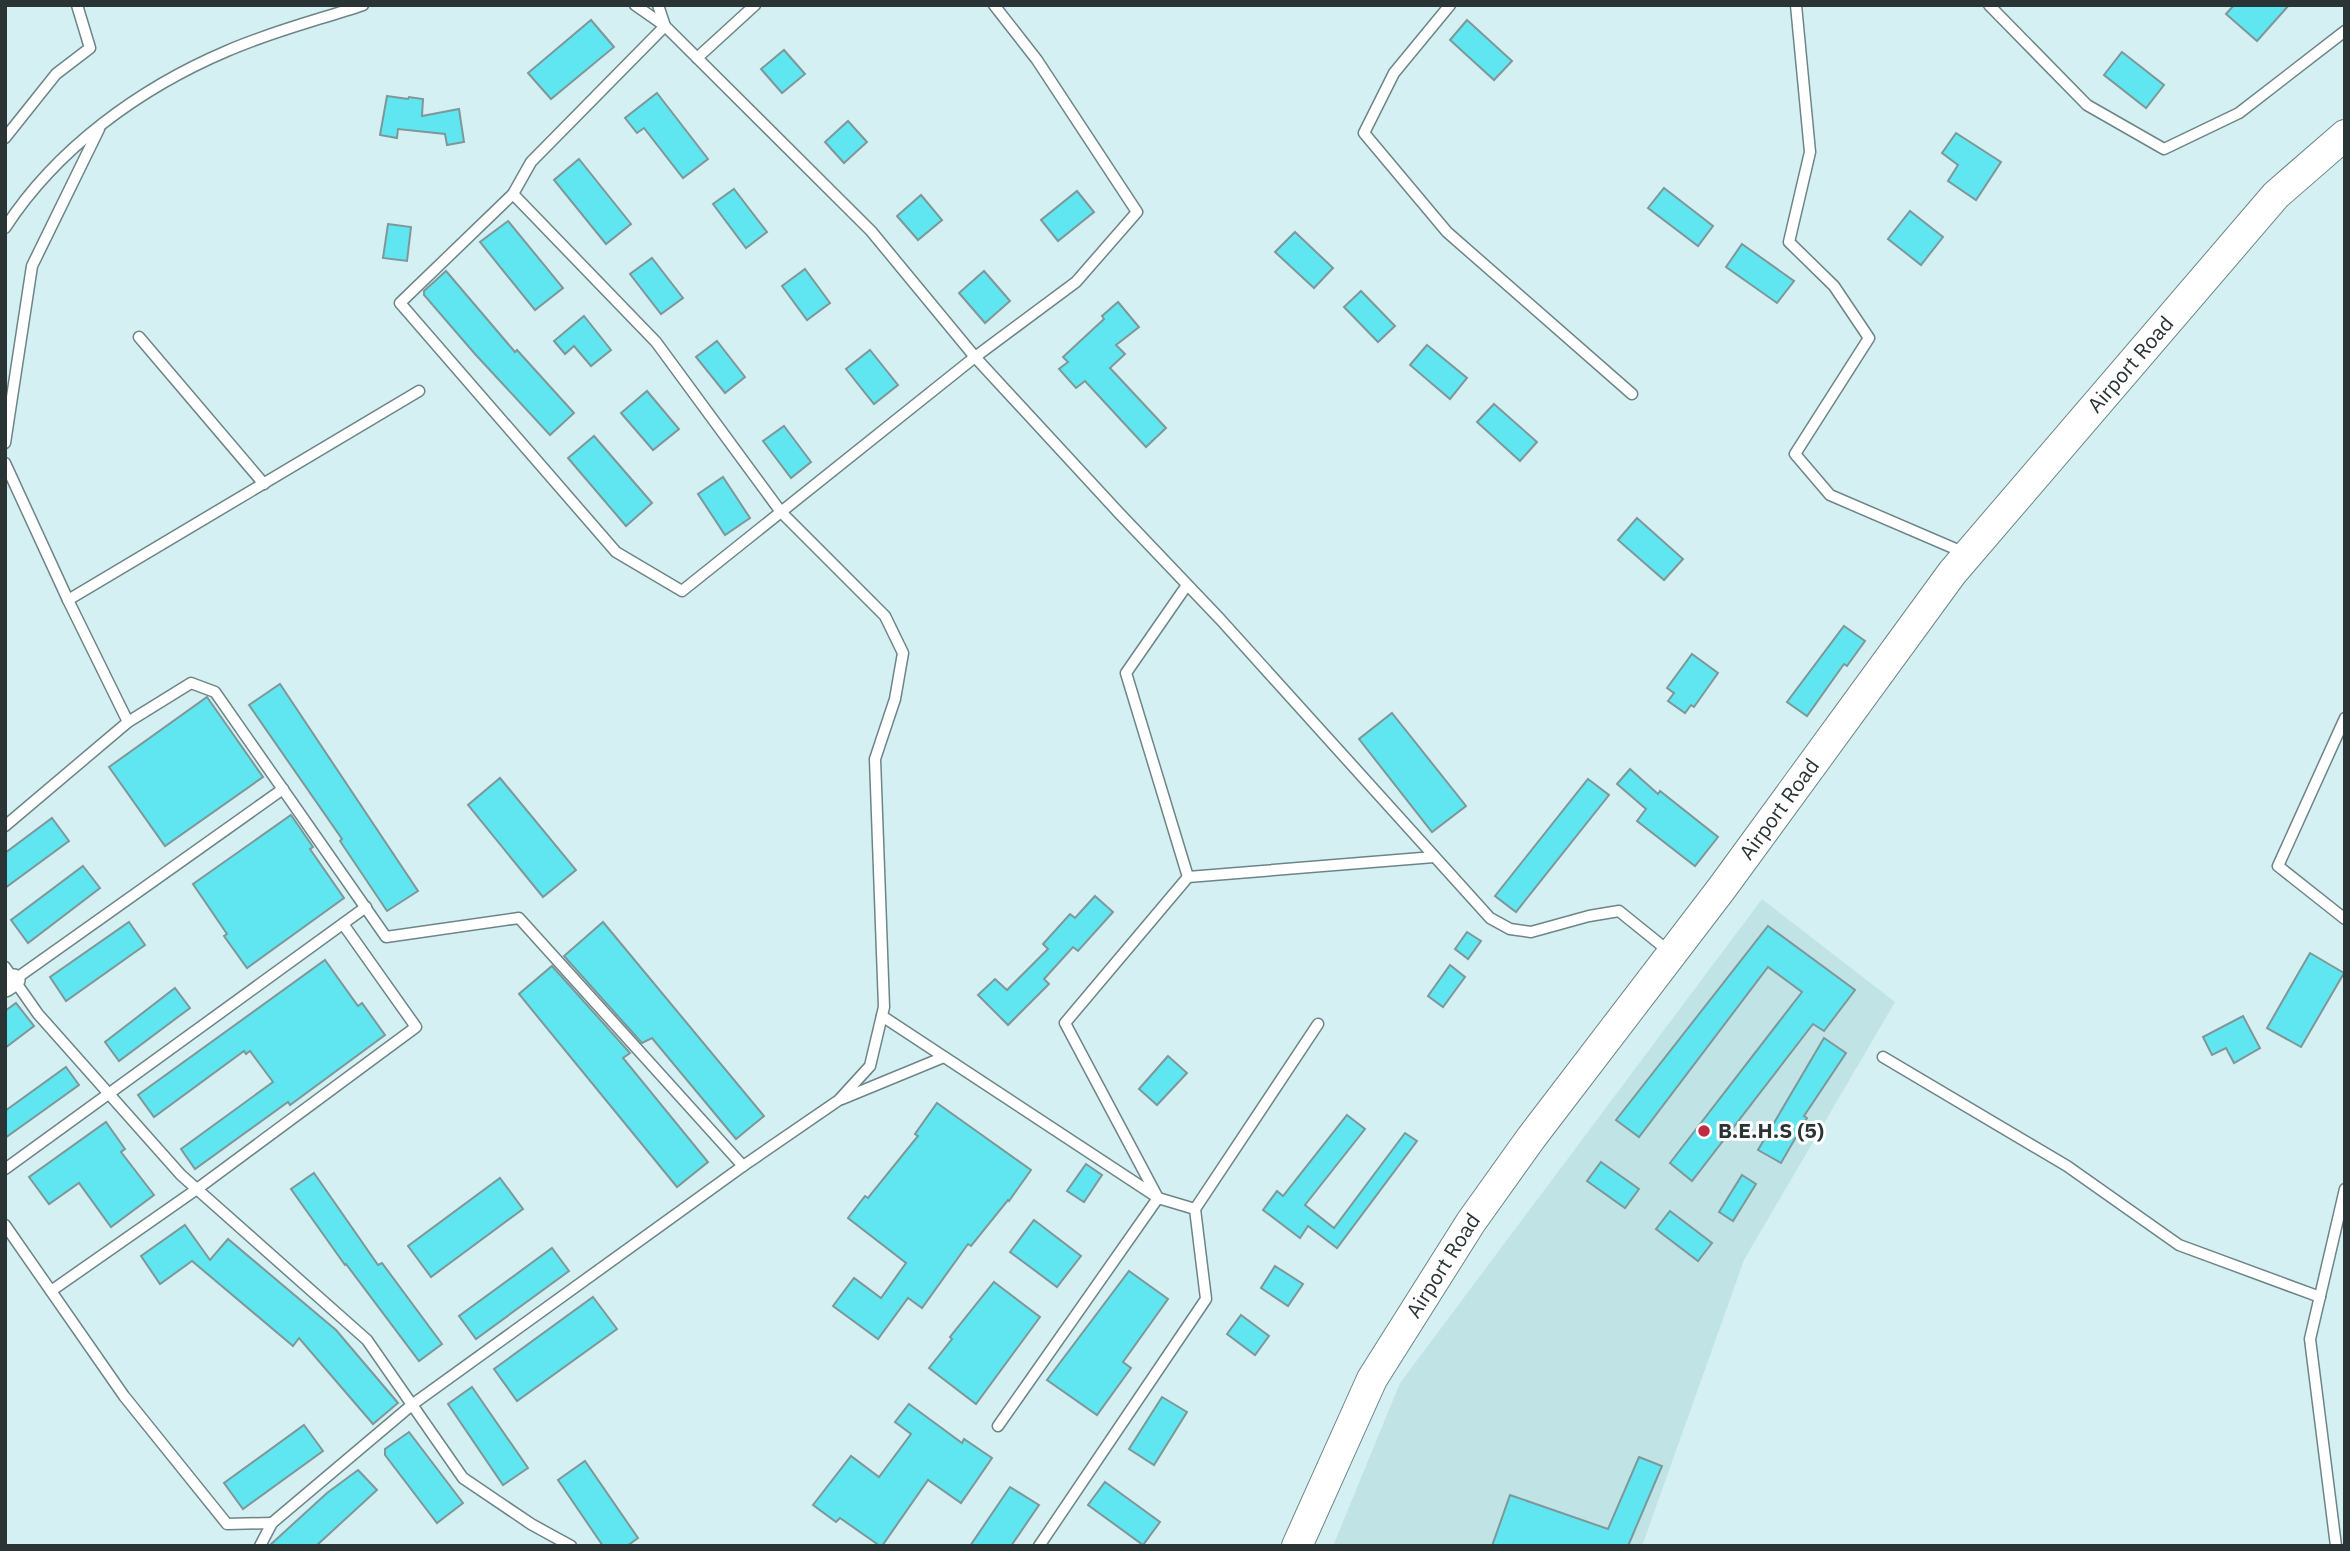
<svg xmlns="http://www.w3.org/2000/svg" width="2350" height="1551" font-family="'IBM Plex Sans',sans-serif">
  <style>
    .built { fill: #c0e3e6 }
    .building { fill: #60e6f0; stroke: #7e9799; stroke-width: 2 }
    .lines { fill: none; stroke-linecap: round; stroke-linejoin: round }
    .lane-casing { stroke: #6d8587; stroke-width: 13 }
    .street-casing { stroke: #6d8587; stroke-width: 24 }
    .secondary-casing { stroke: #6d8587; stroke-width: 32 }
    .lane { stroke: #fff; stroke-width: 10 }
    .street { stroke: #fff; stroke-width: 21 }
    .secondary { stroke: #fff; stroke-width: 30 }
    .poi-dot { fill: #bd2c40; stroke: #fff; stroke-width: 2.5 }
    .labels { text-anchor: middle; stroke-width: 6; stroke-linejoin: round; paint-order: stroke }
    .street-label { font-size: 21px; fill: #2a3435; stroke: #fff }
    .poi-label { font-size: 21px; font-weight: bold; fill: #2a3435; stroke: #fff; text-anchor: start }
  </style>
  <rect width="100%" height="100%" fill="#d5f0f2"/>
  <polygon class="built" points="1762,899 1895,1002 1744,1260 1642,1546 1333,1546 1400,1383"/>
  <g class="building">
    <polygon points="2234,5 2289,5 2257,41 2226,14"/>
    <polygon points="591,20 614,47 551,99 528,73"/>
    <polygon points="1467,20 1512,61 1494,80 1450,40"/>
    <polygon points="784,50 805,74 782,93 761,69"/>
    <polygon points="2122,52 2164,85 2146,108 2104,75"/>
    <polygon points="657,93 708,159 683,178 644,128 637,133 625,118"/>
    <polygon points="387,96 408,99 409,97 423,99 422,116 459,109 464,142 447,145 445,134 398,129 397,138 380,135"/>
    <polygon points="848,121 867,142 844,163 825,142"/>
    <polygon points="1956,133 2001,162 1976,200 1948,181 1958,165 1942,153"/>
    <polygon points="579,159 631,224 606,244 554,180"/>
    <polygon points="1664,188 1713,226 1698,246 1648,208"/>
    <polygon points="734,189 767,232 746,248 713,204"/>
    <polygon points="1077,191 1094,212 1058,241 1041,220"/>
    <polygon points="921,195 942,220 918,240 897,216"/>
    <polygon points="1910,211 1943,237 1921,265 1888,239"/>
    <polygon points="508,221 563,288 535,310 480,242"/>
    <polygon points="388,224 411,227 407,261 383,258"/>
    <polygon points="1295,232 1333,268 1314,288 1275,252"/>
    <polygon points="1742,244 1794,281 1777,303 1726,267"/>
    <polygon points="652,258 683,298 661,314 630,274"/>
    <polygon points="805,269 830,303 807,320 782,286"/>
    <polygon points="446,271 515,352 517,350 574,413 550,435 475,354 424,295 424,291"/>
    <polygon points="984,271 1010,301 985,323 959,293"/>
    <polygon points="1361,291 1395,326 1378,342 1344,307"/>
    <polygon points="1118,302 1139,327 1116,345 1125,354 1110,368 1166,428 1146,447 1085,381 1076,388 1059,369 1068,362 1063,357 1104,319 1102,316"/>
    <polygon points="584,316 611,350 591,366 574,346 565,354 554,341"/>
    <polygon points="717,341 745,377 725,393 696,357"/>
    <polygon points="1427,345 1467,378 1450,399 1410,365"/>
    <polygon points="870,350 898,385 874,404 846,369"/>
    <polygon points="647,391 679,429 653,450 621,413"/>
    <polygon points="1494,404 1537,442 1520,461 1477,422"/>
    <polygon points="784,426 811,462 791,478 763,441"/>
    <polygon points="594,436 652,503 626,526 568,458"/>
    <polygon points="723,477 750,518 725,535 698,494"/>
    <polygon points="1637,518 1683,559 1664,580 1618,540"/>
    <polygon points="1844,626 1865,641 1847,666 1844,664 1807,716 1787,702"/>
    <polygon points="1692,654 1718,673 1694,707 1691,705 1685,713 1668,701 1674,693 1667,688"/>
    <polygon points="280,684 418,891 387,911 340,841 342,839 249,705"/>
    <polygon points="207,697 263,777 165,846 109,767"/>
    <polygon points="1392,713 1466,806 1432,832 1359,739"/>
    <polygon points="1630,769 1658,794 1660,791 1718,837 1695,866 1637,821 1646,809 1617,784"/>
    <polygon points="500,778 576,870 543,897 468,805"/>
    <polygon points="1588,779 1609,795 1516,912 1495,896"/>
    <polygon points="291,815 313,847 310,849 344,898 247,968 224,936 227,934 193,884"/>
    <polygon points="52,818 69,841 5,888 5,853"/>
    <polygon points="83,866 100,888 28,943 11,920"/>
    <polygon points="1095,896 1113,912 1078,951 1073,947 1044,979 1049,984 1008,1025 978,995 995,979 1007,990 1048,949 1043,944 1070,914 1075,918"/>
    <polygon points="129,922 145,945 66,1001 50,977"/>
    <polygon points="603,922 764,1116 736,1139 652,1038 642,1043 564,956"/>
    <polygon points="1768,926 1855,990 1824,1031 1813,1024 1692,1181 1670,1163 1802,992 1768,967 1639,1137 1616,1120"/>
    <polygon points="1467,932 1481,941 1468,959 1455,949"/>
    <polygon points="2310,953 2344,973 2301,1047 2267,1028"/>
    <polygon points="325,960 358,1006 362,1003 385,1035 290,1105 288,1102 195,1169 181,1149 273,1082 250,1051 246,1054 244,1051 154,1117 138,1095"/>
    <polygon points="1450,965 1465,977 1443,1007 1428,996"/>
    <polygon points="552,966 630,1053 623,1058 708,1162 677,1187 519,994"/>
    <polygon points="175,988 190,1008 119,1061 105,1042"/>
    <polygon points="16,1003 34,1026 5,1048 5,1011"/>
    <polygon points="2243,1016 2260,1048 2234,1063 2226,1048 2212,1055 2203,1037"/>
    <polygon points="1824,1038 1846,1053 1804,1116 1807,1118 1781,1163 1758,1150"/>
    <polygon points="1168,1056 1187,1073 1157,1105 1139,1089"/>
    <polygon points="66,1067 79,1085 5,1138 5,1111"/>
    <polygon points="937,1103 1031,1170 1009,1201 1008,1200 971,1246 968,1244 922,1308 908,1298 878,1339 833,1306 854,1278 881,1298 906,1263 848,1218 865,1196 868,1198 918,1136 915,1134"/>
    <polygon points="1347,1115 1365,1129 1305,1205 1334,1228 1405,1133 1417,1141 1337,1248 1308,1226 1300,1238 1263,1210 1277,1191 1283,1196"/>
    <polygon points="106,1122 125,1149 121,1152 154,1195 111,1227 79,1183 49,1204 29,1177"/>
    <polygon points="1601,1162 1639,1189 1625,1208 1587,1181"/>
    <polygon points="1086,1164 1102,1175 1084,1202 1067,1191"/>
    <polygon points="314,1173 378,1265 382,1263 442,1344 419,1361 346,1264 345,1265 291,1189"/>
    <polygon points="1742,1175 1756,1184 1733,1221 1719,1212"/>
    <polygon points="500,1178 523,1209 431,1277 408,1246"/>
    <polygon points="1670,1211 1712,1243 1698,1261 1656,1229"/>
    <polygon points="1034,1220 1081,1256 1057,1287 1010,1252"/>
    <polygon points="185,1225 210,1260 228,1239 336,1330 398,1403 373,1424 299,1338 293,1346 192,1261 160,1284 141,1256"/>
    <polygon points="552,1248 569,1271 476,1339 459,1316"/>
    <polygon points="1275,1266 1303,1284 1288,1306 1261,1288"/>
    <polygon points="1129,1271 1168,1299 1123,1362 1131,1368 1097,1415 1047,1380"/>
    <polygon points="994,1282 1040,1317 976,1404 929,1368 952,1339 950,1337"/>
    <polygon points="593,1297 617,1329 517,1401 494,1369"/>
    <polygon points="1241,1315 1269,1336 1255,1355 1227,1334"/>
    <polygon points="472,1387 528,1468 503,1485 448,1404"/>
    <polygon points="1162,1397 1187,1412 1154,1465 1129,1449"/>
    <polygon points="909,1404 962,1443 964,1439 992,1458 961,1503 928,1480 882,1546 880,1546 840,1518 836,1522 813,1505 851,1456 879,1477 911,1434 895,1422"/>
    <polygon points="304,1425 323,1451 243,1509 224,1483"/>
    <polygon points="409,1432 463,1503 437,1523 385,1455 385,1449"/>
    <polygon points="1639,1457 1662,1466 1628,1546 1492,1546 1510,1495 1608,1529"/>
    <polygon points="585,1461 638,1538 627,1546 603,1546 558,1480"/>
    <polygon points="358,1470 377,1490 316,1546 269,1546 327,1493"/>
    <polygon points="1105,1482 1160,1522 1143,1545 1088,1505"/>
    <polygon points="1010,1487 1039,1505 1011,1546 970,1546"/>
  </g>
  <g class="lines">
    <g class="lane-casing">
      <g id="lane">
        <polyline points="635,5 665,26 871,231 975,357 1119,513 1220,619 1490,918 1510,929 1531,932 1589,916 1619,911 1671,953"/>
        <polyline points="658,5 665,26 531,162 513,194 400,303 616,552 682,591 975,357 1076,282 1137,212 1037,60 994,5"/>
        <polyline points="1450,5 1394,73 1364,133 1447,232 1632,394"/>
        <polyline points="1796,5 1810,152 1789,242 1834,286 1869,338 1795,454 1830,495 1965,553"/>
        <polyline points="1989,5 2087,105 2164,149 2239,113 2345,31"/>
        <polyline points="697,58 755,5"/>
        <polyline points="5,138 56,74 90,48 77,5"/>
        <path d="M5,228C57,148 140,88 227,51C270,32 318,20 363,5"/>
        <polyline points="139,337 264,484"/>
        <polyline points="5,443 32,266 99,129"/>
        <polyline points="5,463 68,600 128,722"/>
        <polyline points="68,600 419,391"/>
        <polyline points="2345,718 2278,866 2345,919"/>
        <polyline points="5,826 128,722 191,683 215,692 386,937 519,918 743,1166"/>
        <polyline points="1188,877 1434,857"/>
        <polyline points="5,967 38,1014 181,1175 367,1340 463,1478 531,1524 571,1546"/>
        <polyline points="14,980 283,789"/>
        <polyline points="882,1016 1157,1197"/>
        <polyline points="1883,1057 2067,1166 2179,1245 2320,1297"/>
        <polyline points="842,1099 944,1057"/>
        <polyline points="5,1169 366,907"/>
        <polyline points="1158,1198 1065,1023 1188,877 1126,673 1187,585"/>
        <polyline points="5,1225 124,1396 227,1524 272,1523"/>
        <polyline points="51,1291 197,1189 416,1027 343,924"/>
        <polyline points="998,1426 1158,1198 1195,1209 1318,1024"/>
        <polyline points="260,1546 272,1523 413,1404 743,1166 839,1100 870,1066 884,1007 875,759 895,699 903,653 885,616 781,512 656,342 513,194"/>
        <polyline points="1039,1546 1206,1299 1195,1209"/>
        <polyline points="2336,1546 2310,1339 2345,1189"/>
      </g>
    </g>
    <g class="street-casing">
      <polyline id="street" points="5,986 14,980"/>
    </g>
    <g class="secondary-casing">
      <g id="secondary">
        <path id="s1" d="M1297,1546L1372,1379L1471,1222L1531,1138L1722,888L1952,573L2276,195L2345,135"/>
      </g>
    </g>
    <use href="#lane" class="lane"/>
    <use href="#street" class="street"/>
    <use href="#secondary" class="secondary"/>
  </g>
  <circle class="poi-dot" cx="1704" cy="1131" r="7"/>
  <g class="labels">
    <g class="street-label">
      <text dy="7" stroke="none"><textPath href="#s1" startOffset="1451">Airport Road</textPath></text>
      <text dy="7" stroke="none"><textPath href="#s1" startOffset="884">Airport Road</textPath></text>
      <text dy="7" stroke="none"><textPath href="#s1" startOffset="317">Airport Road</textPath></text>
    </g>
    <g class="poi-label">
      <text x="1718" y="1138">B.E.H.S (5)</text>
    </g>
  </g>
  <rect width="2350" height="1551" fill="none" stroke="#2a3435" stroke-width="14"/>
</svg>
